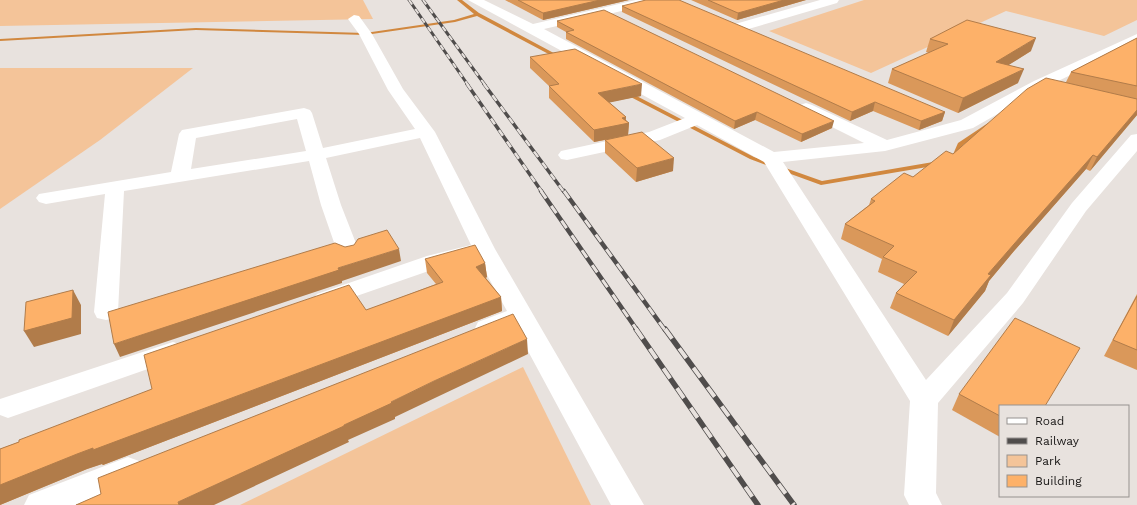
<svg xmlns="http://www.w3.org/2000/svg" width="1137" height="505" font-family="'Work Sans',sans-serif">
  <style>
    .green { fill: #f4c499 }
    .lines { fill: none; stroke-linecap: round; stroke-linejoin: round }
    .stream { fill: #d1883f; fill-rule: evenodd }
    .minor { fill: #fff; fill-rule: evenodd }
    .rail-far3-casing { stroke: #504d4c; stroke-width: 3 }
    .rail-far2-casing { stroke: #504d4c; stroke-width: 3.5 }
    .rail-far1-casing { stroke: #504d4c; stroke-width: 4.5 }
    .rail-casing { stroke: #504d4c; stroke-width: 5.5 }
    .rail-far3 { stroke: #e8e2de; stroke-width: 2; stroke-dasharray: 5.5; stroke-linecap: butt }
    .rail-far2 { stroke: #e8e2de; stroke-width: 2.5; stroke-dasharray: 7; stroke-linecap: butt }
    .rail-far1 { stroke: #e8e2de; stroke-width: 3; stroke-dasharray: 9; stroke-linecap: butt }
    .rail { stroke: #e8e2de; stroke-width: 4; stroke-dasharray: 12; stroke-linecap: butt }
    .wall { fill: #da985a }
    .shaded-wall { fill: #b17c4a }
    .building { fill: #fdb169; stroke: #b17c4a }
  </style>
  <rect width="100%" height="100%" fill="#e8e2de"/>
  <g class="green">
    <polygon points="0,0 363,0 373,19 0,26"/>
    <polygon points="864,0 1137,0 1137,20 1104,36 1006,11 871,73 769,31"/>
    <polygon points="0,68 193,68 100,140 0,209"/>
    <polygon points="523,367 591,505 240,505"/>
  </g>
  <g class="lines">
    <g class="stream">
      <polygon points="457,0 462,0 479,13 563,58 558,59 477,16 455,22 365,35 196,30 0,41 0,39 196,28 365,33 454,20 474,14"/>
      <polygon points="625,90 754,157 822,181 939,161 942,163 939,165 821,185 750,159 623,93 622,92"/>
      <polygon points="988,123 990,124 990,126 963,145 956,160 952,160 951,159 958,143"/>
    </g>
    <g class="minor">
      <polygon points="468,0 484,0 533,24 636,0 658,0 656,3 544,29 774,152 864,143 800,111 798,108 800,105 806,103 812,105 887,140 961,120 1034,81 1137,34 1137,43 1054,83 1056,86 1053,89 1048,91 1041,89 973,128 885,151 783,162 926,380 1007,293 1072,203 1131,135 1137,134 1137,151 1086,211 1023,303 938,403 936,493 942,505 909,505 904,495 910,401 764,162 697,125 660,140 567,160 561,159 558,155 561,151 649,132 685,118"/>
      <polygon points="820,0 839,0 837,3 745,30 735,30 733,27 735,24"/>
      <path d="M354,15L359,16L372,34L403,89L435,132L495,249L644,505H611L515,327L487,337L478,334L475,328L478,322L507,311L477,257L443,266L325,307L317,304L313,299L317,294L427,256L471,245L420,138L326,158L341,205L359,251L356,256L348,258L340,256L337,251L321,205L309,161L124,191L118,312L115,318L106,320L97,318L94,312L105,194L46,204L39,202L36,198L39,194L171,172L179,134L182,130L304,108L310,110L312,113L323,148L415,129L388,90L359,34L348,19ZM297,119L306,151L191,169L196,138Z"/>
      <polygon points="173,342 182,345 186,351 182,357 8,418 0,415 0,399"/>
      <polygon points="128,457 139,461 143,470 139,479 75,505 24,505 29,495"/>
    </g>
    <g class="rail-far3-casing">
      <g id="rail-far3">
        <polyline points="409,0 468,85"/>
        <polyline points="423,0 485,85"/>
      </g>
    </g>
    <g class="rail-far2-casing">
      <g id="rail-far2">
        <polyline points="467,84 542,192"/>
        <polyline points="484,84 564,192"/>
      </g>
    </g>
    <g class="rail-far1-casing">
      <g id="rail-far1">
        <polyline points="541,191 637,330"/>
        <polyline points="564,191 665,330"/>
      </g>
    </g>
    <g class="rail-casing">
      <g id="rail">
        <polyline points="636,329 758,505"/>
        <polyline points="665,329 794,505"/>
      </g>
    </g>
    <use href="#rail-far3" class="rail-far3"/>
    <use href="#rail-far2" class="rail-far2"/>
    <use href="#rail-far1" class="rail-far1"/>
    <use href="#rail" class="rail"/>
  </g>
  <g class="wall">
    <polygon points="505,0 629,0 543,20"/>
    <polygon points="691,0 806,0 737,20"/>
    <polygon points="622,6 945,112 942,121 919,130 873,111 850,121 622,12"/>
    <polygon points="557,21 832,128 801,142 755,120 734,129 566,39 566,32 557,27"/>
    <polygon points="1137,38 1137,115 1090,171 1086,169 1014,251 989,281 985,291 948,336 890,308 896,293 904,284 878,272 882,259 841,239 845,224 869,205 871,199 913,177 953,154 1066,82 1071,72"/>
    <polygon points="930,39 1031,51 1008,65 1018,83 958,113 888,83 892,69 929,53 926,52"/>
    <polygon points="530,57 641,96 609,102 626,117 626,120 629,123 628,135 673,171 636,182 605,153 605,140 594,142 549,98 549,86 530,68"/>
    <polygon points="425,259 485,263 487,277 486,278 501,297 502,311 103,465 102,464 87,469 0,505 0,449 436,284 427,273"/>
    <polygon points="1137,294 1137,370 1104,356"/>
    <polygon points="959,394 1000,406 1000,437 952,410"/>
  </g>
  <g class="shaded-wall">
    <polygon points="600,0 629,0 543,20 543,13"/>
    <polygon points="784,0 806,0 737,20 738,13"/>
    <polygon points="1036,38 1031,51 991,76 996,62"/>
    <polygon points="1024,69 1018,83 958,113 963,98"/>
    <polygon points="642,84 641,96 598,105 598,93"/>
    <polygon points="875,102 873,111 850,121 852,112"/>
    <polygon points="1137,110 1137,115 1090,171 1097,157"/>
    <polygon points="757,112 755,120 734,129 735,121"/>
    <polygon points="945,112 942,121 919,130 921,121"/>
    <polygon points="626,117 625,123 629,123 628,135 594,142 594,130 622,118"/>
    <polygon points="834,121 832,128 801,142 802,134"/>
    <polygon points="1093,155 1086,169 1014,251 989,281 985,291 948,336 954,320 988,274 1021,236"/>
    <polygon points="674,158 673,171 636,182 637,168"/>
    <polygon points="399,249 401,261 342,281 342,283 120,357 114,344 338,268"/>
    <polygon points="485,263 487,277 478,281 476,267"/>
    <polygon points="73,290 81,305 81,334 34,347 24,331"/>
    <polygon points="501,297 502,311 103,465 102,464 87,469 0,505 0,485 77,454"/>
    <polygon points="527,339 528,354 437,397 395,417 395,419 348,440 349,442 214,505 179,505 178,502 344,425 434,381"/>
  </g>
  <g class="building">
    <polygon points="518,0 600,0 543,13"/>
    <polygon points="646,0 679,0 945,112 921,121 875,102 852,112 622,6"/>
    <polygon points="708,0 784,0 738,13"/>
    <polygon points="604,10 834,121 802,134 757,112 735,121 566,32 574,30 557,21"/>
    <polygon points="967,20 1036,38 996,62 1024,69 963,98 892,69 948,44 930,39"/>
    <polygon points="1137,38 1137,86 1071,72"/>
    <polygon points="575,49 642,84 598,93 626,117 622,118 629,123 594,130 549,86 559,84 530,57"/>
    <polygon points="1046,78 1137,99 1137,110 1097,157 1093,155 1021,236 988,274 991,275 954,320 896,293 917,272 883,257 894,246 845,224 875,201 871,199 904,173 913,177 946,151 953,154 1027,89"/>
    <polygon points="642,132 674,158 637,168 605,140"/>
    <polygon points="387,230 399,249 338,268 339,270 114,344 108,312 335,243 345,247 354,245 358,239"/>
    <polygon points="475,245 485,263 476,267 501,297 93,450 93,448 77,454 0,485 0,449 19,442 19,440 152,389 144,355 349,285 366,310 443,282 425,259"/>
    <polygon points="73,290 72,318 24,331 26,302"/>
    <polygon points="1137,296 1137,350 1113,340"/>
    <polygon points="513,314 527,339 434,381 391,402 392,403 344,425 344,426 178,502 179,505 76,505 101,494 98,478"/>
    <polygon points="1015,318 1080,348 1045,406 1000,406 1000,416 959,394"/>
  </g>
  <rect x="999" y="405" width="130" height="92" fill="#e8e2de" stroke="#96928f"/>
  <rect x="1007" y="418" width="20" height="6" fill="#ffffff" stroke="#96928f"/>
  <text x="1035" y="425" font-size="12" fill="#1b1918">Road</text>
  <rect x="1007" y="438" width="20" height="6" fill="#504d4c" stroke="#96928f"/>
  <text x="1035" y="445" font-size="12" fill="#1b1918">Railway</text>
  <rect x="1007" y="455" width="20" height="12" fill="#f4c499" stroke="#96928f"/>
  <text x="1035" y="465" font-size="12" fill="#1b1918">Park</text>
  <rect x="1007" y="475" width="20" height="12" fill="#fdb169" stroke="#96928f"/>
  <text x="1035" y="485" font-size="12" fill="#1b1918">Building</text>
</svg>
